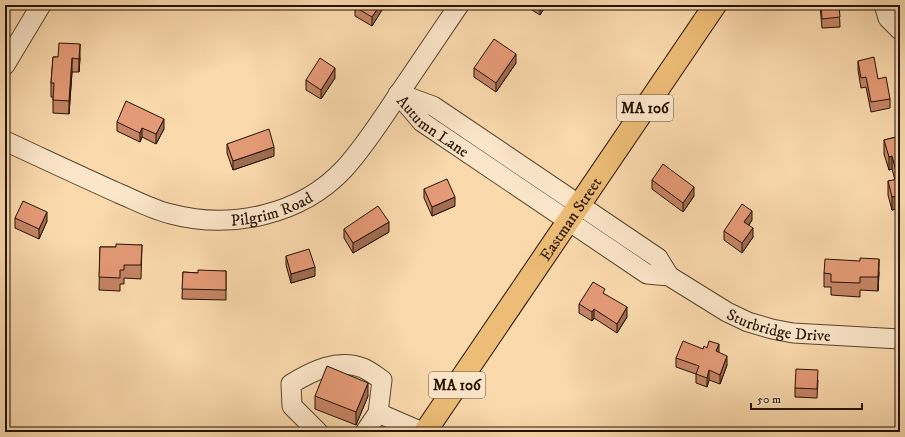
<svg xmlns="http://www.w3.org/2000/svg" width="905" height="437" font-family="'IM FELL DW Pica',serif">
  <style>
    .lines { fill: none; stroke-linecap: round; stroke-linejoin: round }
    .minor-casing { stroke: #59442b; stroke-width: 21 }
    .major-casing { stroke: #231200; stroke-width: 24 }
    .minor { stroke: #fce6ca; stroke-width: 19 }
    .major { stroke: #edbc76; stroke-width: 22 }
    .wall { fill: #c58466; stroke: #231200 }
    .shaded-wall { fill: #a06c53; stroke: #231200 }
    .building { fill: #e59a77; stroke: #231200 }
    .labels { text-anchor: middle; stroke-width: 3; stroke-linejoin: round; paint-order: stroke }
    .shield { fill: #fce6ca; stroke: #64523d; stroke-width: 1 }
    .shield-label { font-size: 15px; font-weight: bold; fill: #231200 }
    .street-label { font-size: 16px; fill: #231200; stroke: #fce6ca }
  </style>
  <rect width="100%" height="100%" fill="#fad9ad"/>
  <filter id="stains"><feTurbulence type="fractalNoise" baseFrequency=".005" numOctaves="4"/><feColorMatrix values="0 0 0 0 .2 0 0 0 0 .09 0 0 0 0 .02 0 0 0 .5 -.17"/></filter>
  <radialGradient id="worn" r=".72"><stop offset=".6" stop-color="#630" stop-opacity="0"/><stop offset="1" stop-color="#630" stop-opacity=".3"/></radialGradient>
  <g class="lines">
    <g class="minor-casing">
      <g id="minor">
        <polyline points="884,5 888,18 900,30"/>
        <polyline points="5,65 41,5"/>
        <path id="s1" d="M398,94L422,122L647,274L669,276L727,312L748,322L772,329L793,333L900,339"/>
        <polyline points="400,94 433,106 658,258 669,276"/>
        <path id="s2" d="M5,141C42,158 80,176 118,193C135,200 153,210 171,214C231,230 301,215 344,169C364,147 380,122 396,98C417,67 438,36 459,5"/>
        <polyline points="378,413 422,432"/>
        <path d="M318,432L292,406L291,384C312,371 338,358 363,368C370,371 376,376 382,380L378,413L365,432"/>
      </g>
    </g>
    <g class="major-casing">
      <g id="major">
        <path id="s3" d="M425,432L715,5"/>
      </g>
    </g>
    <use href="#minor" class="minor"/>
    <use href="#major" class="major"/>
  </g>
  <g class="wall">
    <polygon points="385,5 372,26 355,16 355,7"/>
    <polygon points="524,5 546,5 540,15"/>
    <polygon points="820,5 839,5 840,27 822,28"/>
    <polygon points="53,57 80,58 79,72 72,72 69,114 53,113 53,97 51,97 51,83"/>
    <polygon points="858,61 878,79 890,99 890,108 871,112 866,87 861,88 858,70"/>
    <polygon points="516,63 496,92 474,77 474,68"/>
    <polygon points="335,78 321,99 306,90 306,80"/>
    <polygon points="117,122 164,129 156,144 142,137 140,142 117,131"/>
    <polygon points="900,136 900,208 892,210 888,195 888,181 895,180 892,169 889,170 884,154 884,140"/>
    <polygon points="227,144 274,156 233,170 227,153"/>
    <polygon points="652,180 694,196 683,212 652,189"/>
    <polygon points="424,189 455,206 432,216 424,198"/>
    <polygon points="15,218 47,221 39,239 15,228"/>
    <polygon points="752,220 749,225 753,237 742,253 724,240 724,231"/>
    <polygon points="344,229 389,232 353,253 344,238"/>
    <polygon points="142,245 141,279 124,278 124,284 120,284 120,291 99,290 100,247 116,247"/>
    <polygon points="286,256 315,276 291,283 286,265"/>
    <polygon points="226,271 226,300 182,299 183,272 198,273"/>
    <polygon points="879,272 878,291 860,290 860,297 831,295 831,287 824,287 824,273"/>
    <polygon points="605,294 627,317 617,333 594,318 592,321 579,313 579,304"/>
    <polygon points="703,349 719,352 727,365 720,384 709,380 707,387 696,383 696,374 676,367 676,358"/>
    <polygon points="818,380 817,398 795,397 795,388"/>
    <polygon points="900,393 900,420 898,420 898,406"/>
    <polygon points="315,396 368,396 356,425 315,409"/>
  </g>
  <g class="shaded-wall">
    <polygon points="380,5 385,5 372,26 372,17"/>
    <polygon points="540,5 546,5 540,15"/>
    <polygon points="80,44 80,58 79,72 79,59"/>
    <polygon points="516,54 516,63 496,92 496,83"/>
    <polygon points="72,58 72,72 69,114 69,101"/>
    <polygon points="335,68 335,78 321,99 321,90"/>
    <polygon points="164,119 164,129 156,144 156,134"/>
    <polygon points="142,128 142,137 140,142 140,133"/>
    <polygon points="274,147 274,156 233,170 233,161"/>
    <polygon points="892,156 892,169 889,170 889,157"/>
    <polygon points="694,187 694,196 683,212 683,203"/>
    <polygon points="900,195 900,208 892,210 892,197"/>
    <polygon points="455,197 455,206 432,216 432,207"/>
    <polygon points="752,211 752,220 744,231 744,222"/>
    <polygon points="47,212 47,221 39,239 39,229"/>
    <polygon points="389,222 389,232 353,253 353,243"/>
    <polygon points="753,228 753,237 742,253 742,243"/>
    <polygon points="879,259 879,272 878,291 878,277"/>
    <polygon points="315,267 315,276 291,283 291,274"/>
    <polygon points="627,307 627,317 617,333 617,324"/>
    <polygon points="594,309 594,318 592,321 592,312"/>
    <polygon points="719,344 719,354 716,351"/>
    <polygon points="727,356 727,365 720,384 720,375"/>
    <polygon points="709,370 709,380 707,387 707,378"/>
    <polygon points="368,383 368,396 356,425 356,412"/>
  </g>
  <g class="building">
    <polygon points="356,5 380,5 372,17 355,7"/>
    <polygon points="821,5 839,5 840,17 822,19"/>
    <polygon points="494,39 516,54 496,83 474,68"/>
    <polygon points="59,43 80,44 79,59 72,58 69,101 53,100 54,83 51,83 53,57 58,57"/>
    <polygon points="874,57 878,79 886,77 890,99 871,102 866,77 861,78 858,61"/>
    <polygon points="320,58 335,68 321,90 306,80"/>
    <polygon points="126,101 164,119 156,134 142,128 140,133 117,122"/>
    <polygon points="269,129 274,147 233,161 227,144"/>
    <polygon points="900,136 900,195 892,197 888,181 898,179 892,156 889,157 884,140"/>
    <polygon points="663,164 694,187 683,203 652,180"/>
    <polygon points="447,179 455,197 432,207 424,189"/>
    <polygon points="23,201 47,212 39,229 15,218"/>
    <polygon points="742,204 752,211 744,222 753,228 742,243 724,231"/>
    <polygon points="378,206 389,222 353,243 344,229"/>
    <polygon points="116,244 142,245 141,265 124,265 124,270 120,270 120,278 99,277 100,247 116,247"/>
    <polygon points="309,249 315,267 291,274 286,256"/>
    <polygon points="860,258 879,259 878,277 860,277 860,283 831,282 831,274 824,273 825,259 860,261"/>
    <polygon points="198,270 226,271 226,290 182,289 183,272 198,273"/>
    <polygon points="593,282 605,289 603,293 627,307 617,324 594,309 592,312 579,304"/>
    <polygon points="683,341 703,349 704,346 707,348 709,341 719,344 716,351 727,356 720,375 709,370 707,378 696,374 699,366 676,358"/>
    <polygon points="327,366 368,383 356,412 315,396"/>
    <polygon points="796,369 818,370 817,389 795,388"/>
    <polygon points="899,393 900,393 900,407 898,406"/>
  </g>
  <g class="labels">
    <g class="shield">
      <rect x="617" y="95" width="56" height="26" rx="3"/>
      <rect x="429" y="372" width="56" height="26" rx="3"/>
    </g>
    <g class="shield-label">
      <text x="645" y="113">MA 106</text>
      <text x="457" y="390">MA 106</text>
    </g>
    <g class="street-label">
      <text dy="6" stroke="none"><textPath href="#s1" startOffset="48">Autumn Lane</textPath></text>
      <text dy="6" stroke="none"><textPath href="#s2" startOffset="284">Pilgrim Road</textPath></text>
      <text dy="6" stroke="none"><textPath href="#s3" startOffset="258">Eastman Street</textPath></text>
      <text dy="6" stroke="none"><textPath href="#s1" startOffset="453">Sturbridge Drive</textPath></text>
    </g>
  </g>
  <rect width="905" height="437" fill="none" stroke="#fad9ad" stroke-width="20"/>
  <rect x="6" y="6" width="893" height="425" fill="none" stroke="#231200" stroke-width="2"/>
  <rect x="10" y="10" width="885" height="417" fill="none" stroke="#231200"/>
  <path d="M751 403v6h111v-6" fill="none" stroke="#231200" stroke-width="2"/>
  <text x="757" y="403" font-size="12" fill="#231200" stroke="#fce6ca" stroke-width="3" paint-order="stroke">50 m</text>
  <rect width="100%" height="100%" filter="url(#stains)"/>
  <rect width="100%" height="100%" fill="url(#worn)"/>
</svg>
